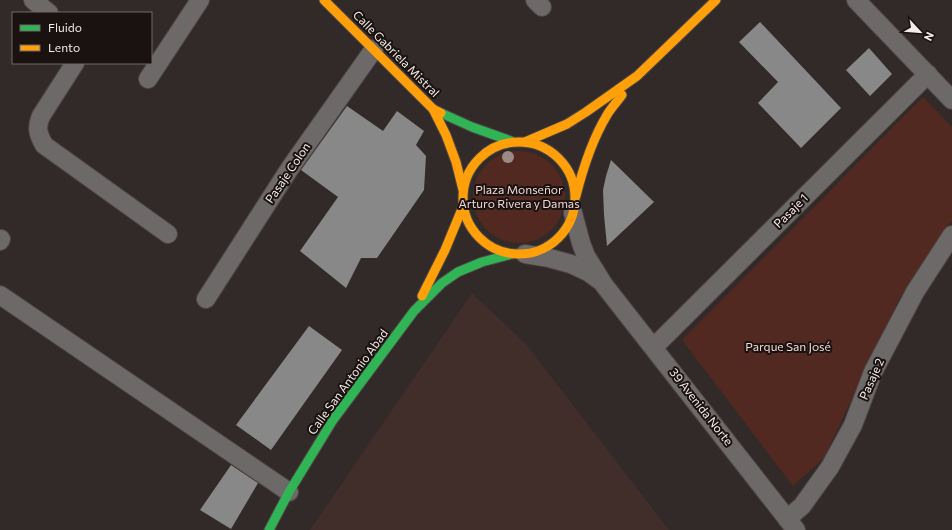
<svg xmlns="http://www.w3.org/2000/svg" width="952" height="530" font-family="Commissioner,sans-serif">
  <style>
    .built { fill: #412d29 }
    .green { fill: #522921 }
    .building { fill: #878887 }
    .lines { fill: none; stroke-linecap: round; stroke-linejoin: round }
    .street-casing { stroke: #4c4644; stroke-width: 20 }
    .fast-casing { stroke: #4c4644; stroke-width: 11 }
    .slow-casing { stroke: #4c4644; stroke-width: 11 }
    .street { stroke: #6d6968; stroke-width: 18 }
    .fast { stroke: #30b455; stroke-width: 9 }
    .slow { stroke: #ff9f0a; stroke-width: 9 }
    .tree { fill: #9a8985 }
    .labels { text-anchor: middle; stroke-width: 4; stroke-linejoin: round; paint-order: stroke }
    .street-label { font-size: 12px; fill: #f5ebe8; stroke: #191211 }
    .park-label { font-size: 12px; fill: #f0d7d1; stroke: #191211 }
  </style>
  <rect width="100%" height="100%" fill="#322a28"/>
  <polygon class="built" points="472,293 526,344 669,530 310,530"/>
  <g class="green">
    <polygon points="923,97 952,127 952,220 899,299 824,458 793,486 682,340"/>
    <circle cx="519" cy="197" r="46"/>
  </g>
  <g class="building">
    <polygon points="760,22 841,108 801,148 758,103 778,82 739,42"/>
    <polygon points="869,48 892,74 870,96 846,70"/>
    <polygon points="347,106 383,131 397,111 424,131 416,145 426,156 424,190 377,258 361,258 346,288 300,251 338,197 301,170"/>
    <polygon points="611,160 654,202 607,246 604,215 603,190 606,176"/>
    <polygon points="309,326 342,350 305,402 271,450 236,425"/>
    <polygon points="231,465 258,483 231,529 200,510"/>
  </g>
  <g class="lines">
    <g class="street-casing">
      <g id="street">
        <polyline points="33,0 49,13"/>
        <polyline points="535,0 542,7"/>
        <polyline points="856,0 952,100"/>
        <path d="M75,63L41,116C36,128 38,134 44,145L168,234"/>
        <polyline points="148,79 200,0"/>
        <polyline points="573,213 581,243 586,256 604,285 796,530"/>
        <polyline points="0,241 1,239"/>
        <polyline points="525,254 549,258 571,264 588,272 599,280"/>
        <polyline points="0,295 289,492"/>
        <polyline points="206,299 290,168 374,49"/>
        <polyline points="654,347 928,74"/>
        <polyline points="787,519 802,506 830,467 853,425 873,372 915,292 952,235"/>
      </g>
    </g>
    <g class="fast-casing">
      <g id="fast">
        <polyline points="441,113 472,127 511,141"/>
        <polyline points="269,530 289,492 333,420 414,311 442,283 458,272 482,262 512,254"/>
      </g>
    </g>
    <g class="slow-casing">
      <g id="slow">
        <polyline points="324,0 433,109 441,113"/>
        <polyline points="433,109 446,135 456,162 463,190"/>
        <circle cx="519" cy="198" r="56"/>
        <polyline points="525,142 567,124 586,112 637,76 716,0"/>
        <path d="M576,196C583,168 592,140 607,115C611,108 617,102 622,95"/>
        <polyline points="422,296 445,250 464,204"/>
      </g>
    </g>
    <use href="#street" class="street"/>
    <use href="#fast" class="fast"/>
    <use href="#slow" class="slow"/>
  </g>
  <circle class="tree" cx="508" cy="157" r="6"/>
  <g class="labels">
    <g class="street-label">
      <text transform="translate(396 54) rotate(45)" y="4">Calle Gabriela Mistral</text>
      <text transform="translate(288 173) rotate(-56)" y="4">Pasaje Colon</text>
      <text transform="translate(791 211) rotate(-45)" y="4">Pasaje 1</text>
      <text transform="translate(872 379) rotate(-66)" y="4">Pasaje 2</text>
      <text transform="translate(348 382) rotate(-54)" y="4">Calle San Antonio Abad</text>
      <text transform="translate(701 407) rotate(52)" y="4">39 Avenida Norte</text>
    </g>
    <g class="park-label">
      <text x="519" y="194">Plaza Monseñor<tspan x="519" dy="14">Arturo Rivera y Damas</tspan></text>
      <text x="788" y="351">Parque San José</text>
    </g>
  </g>
  <rect x="12" y="12" width="140" height="52" fill="#191211" stroke="#716967"/>
  <rect x="20" y="25" width="20" height="6" fill="#30b455" stroke="#716967"/>
  <text x="48" y="32" font-size="12" fill="#f5ebe8">Fluido</text>
  <rect x="20" y="45" width="20" height="6" fill="#ff9f0a" stroke="#716967"/>
  <text x="48" y="52" font-size="12" fill="#f5ebe8">Lento</text>
  <g transform="translate(920 32) rotate(116)" stroke="#191211" stroke-width="3" paint-order="stroke">
  <path d="M0-3L7 15L0 10L-7 15Z" fill="#f5ebe8"/>
  <text y="-6" font-size="11" font-weight="bold" text-anchor="middle" fill="#f5ebe8">N</text>
  </g>
</svg>
